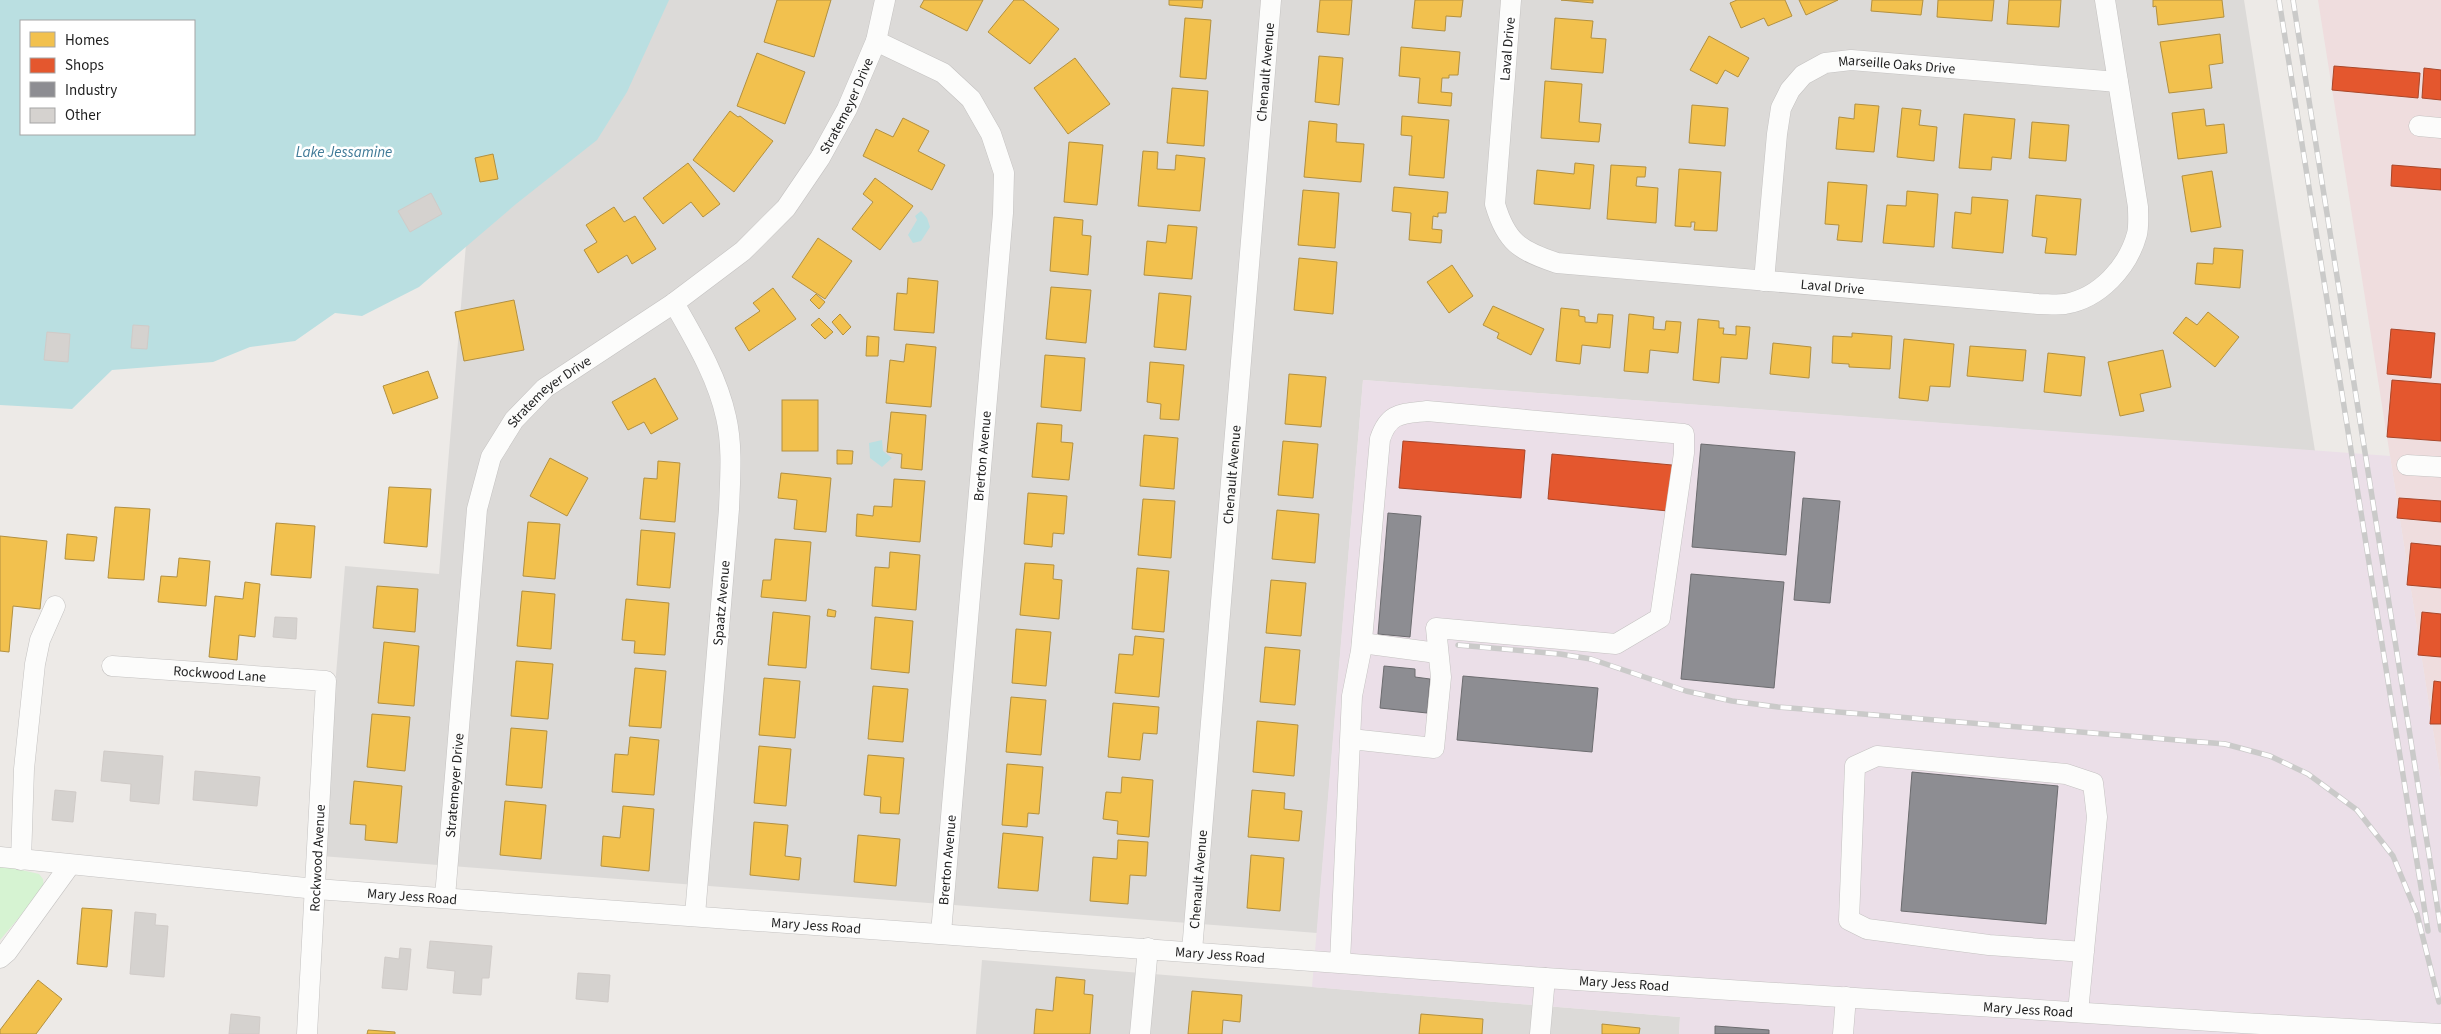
<svg xmlns="http://www.w3.org/2000/svg" width="2441" height="1034" font-family="'Source Sans 3',sans-serif">
  <style>
    .residential { fill: #dcdad8 }
    .commercial { fill: #efddde }
    .industrial { fill: #ebdfe8 }
    .park { fill: #d6f3d2 }
    .water { fill: #badfe1; fill-rule: evenodd }
    .homes { fill: #f2c14e; stroke: #b29040 }
    .shops { fill: #e4572e; stroke: #a94629 }
    .industry { fill: #8d8d92; stroke: #6c6c6f }
    .building { fill: #d5d2cf; stroke: #d0cbc8 }
    .lines { fill: none; stroke-linecap: round; stroke-linejoin: round }
    .minor-casing { stroke: #c4c2c1; stroke-width: 21 }
    .minor { stroke: #fcfcfb; stroke-width: 20 }
    .rail-casing { stroke: #cacac9; stroke-width: 5.5 }
    .rail { stroke: #fff; stroke-width: 4; stroke-dasharray: 11; stroke-linecap: butt }
    .labels { text-anchor: middle; stroke-width: 5; stroke-linejoin: round; paint-order: stroke }
    .street-label { font-size: 14px; fill: #1e1e1e; stroke: #fff }
    .water-label { font-size: 15px; font-style: italic; fill: #407a98; stroke: #fff }
  </style>
  <rect width="100%" height="100%" fill="#edeae7"/>
  <g class="residential">
    <polygon points="486,0 2244,0 2315,451 1363,380 1317,933 321,856 345,566 439,574"/>
    <polygon points="982,960 1680,1017 1679,1034 976,1034"/>
  </g>
  <polygon class="commercial" points="2318,0 2441,0 2441,781 2390,456"/>
  <polygon class="industrial" points="1363,380 2390,456 2441,781 2441,1034 1679,1034 1680,1017 1312,987"/>
  <polygon class="park" points="0,865 39,874 43,879 44,888 0,940"/>
  <g class="water">
    <path d="M0,0H669L627,92L597,140L516,204L419,287L362,316L335,313L295,341L250,347L213,362L112,370L72,409L0,405ZM21,21H194V134H21Z"/>
    <polygon points="921,211 927,218 930,227 921,241 913,243 908,235 917,220 915,216"/>
    <polygon points="882,440 883,451 892,458 882,467 870,458 869,443"/>
  </g>
  <g class="homes">
    <polygon points="777,0 831,0 814,57 764,42"/>
    <polygon points="924,0 983,0 967,31 920,7"/>
    <polygon points="1014,0 1023,0 1059,29 1030,64 988,32"/>
    <polygon points="1169,0 1203,0 1202,8 1169,5"/>
    <polygon points="1320,0 1352,0 1349,35 1317,32"/>
    <polygon points="1415,0 1463,0 1461,17 1446,16 1445,31 1412,28"/>
    <polygon points="1561,0 1593,0 1593,3"/>
    <polygon points="1737,0 1785,0 1792,16 1768,26 1764,18 1741,28 1730,3"/>
    <polygon points="1799,0 1838,0 1806,15"/>
    <polygon points="1872,0 1923,0 1921,15 1871,11"/>
    <polygon points="1938,0 1994,0 1992,21 1937,17"/>
    <polygon points="2009,0 2061,0 2059,27 2007,24"/>
    <polygon points="2153,0 2222,0 2224,17 2158,25 2156,6 2153,7"/>
    <polygon points="1185,18 1211,20 1206,79 1180,77"/>
    <polygon points="1555,18 1593,21 1591,38 1606,39 1603,73 1551,69"/>
    <polygon points="2220,34 2223,63 2209,65 2212,88 2169,93 2160,42"/>
    <polygon points="1709,36 1749,58 1738,77 1725,70 1717,84 1690,70"/>
    <polygon points="1401,47 1460,52 1458,75 1449,75 1449,78 1442,78 1441,92 1452,93 1451,106 1418,103 1420,78 1399,76"/>
    <polygon points="757,53 805,72 785,124 737,106"/>
    <polygon points="1319,56 1343,58 1339,105 1315,102"/>
    <polygon points="1075,58 1110,104 1068,134 1034,88"/>
    <polygon points="1545,81 1582,84 1579,122 1601,124 1599,142 1541,138"/>
    <polygon points="1172,88 1208,91 1204,146 1167,143"/>
    <polygon points="1855,104 1879,106 1874,152 1836,149 1839,117 1854,119"/>
    <polygon points="1692,105 1728,108 1725,146 1689,143"/>
    <polygon points="1902,108 1921,110 1919,125 1937,127 1934,161 1897,157"/>
    <polygon points="2204,109 2206,126 2224,124 2227,153 2178,159 2172,113"/>
    <polygon points="730,111 738,117 740,116 773,141 734,192 693,160"/>
    <polygon points="1964,114 2015,119 2011,159 1992,157 1991,170 1959,168"/>
    <polygon points="1402,116 1449,120 1444,178 1409,175 1412,136 1401,135"/>
    <polygon points="903,118 929,131 918,151 945,165 932,190 863,156 876,129 893,137"/>
    <polygon points="1309,121 1337,124 1336,142 1364,144 1361,182 1304,177"/>
    <polygon points="2032,122 2069,125 2066,161 2029,158"/>
    <polygon points="1069,142 1103,145 1097,205 1064,202"/>
    <polygon points="1143,151 1158,152 1157,169 1175,170 1176,155 1205,158 1200,211 1138,206"/>
    <polygon points="493,154 498,179 480,182 475,158"/>
    <polygon points="688,163 720,204 703,217 691,202 663,224 643,198"/>
    <polygon points="1575,163 1594,165 1590,209 1534,204 1537,170 1574,174"/>
    <polygon points="1611,165 1646,167 1645,177 1637,177 1636,186 1658,188 1656,223 1607,219"/>
    <polygon points="1679,169 1721,172 1717,231 1694,230 1695,222 1691,222 1691,227 1675,226"/>
    <polygon points="2212,171 2221,227 2191,232 2182,176"/>
    <polygon points="875,178 913,206 880,250 852,229 873,202 863,194"/>
    <polygon points="1828,182 1867,185 1862,242 1837,240 1839,225 1825,224"/>
    <polygon points="1394,187 1448,192 1446,213 1438,213 1438,217 1433,216 1432,229 1442,230 1441,243 1409,240 1411,213 1392,211"/>
    <polygon points="1303,190 1339,193 1335,248 1298,245"/>
    <polygon points="1907,191 1938,194 1934,247 1883,243 1887,205 1906,206"/>
    <polygon points="2036,195 2081,199 2076,255 2045,253 2047,238 2032,236"/>
    <polygon points="1972,197 2008,200 2003,253 1952,248 1955,212 1971,214"/>
    <polygon points="614,207 624,222 635,216 656,249 632,264 627,255 598,273 584,250 597,242 586,225"/>
    <polygon points="1054,217 1083,220 1082,235 1091,236 1088,275 1050,271"/>
    <polygon points="1168,225 1197,227 1192,279 1144,275 1147,241 1166,243"/>
    <polygon points="818,238 852,261 825,299 792,277"/>
    <polygon points="2214,248 2243,250 2240,288 2195,284 2197,263 2213,264"/>
    <polygon points="1299,258 1337,262 1333,314 1294,310"/>
    <polygon points="1452,265 1473,296 1449,313 1427,282"/>
    <polygon points="908,278 938,281 934,333 894,330 897,293 907,294"/>
    <polygon points="1051,287 1091,290 1086,343 1046,339"/>
    <polygon points="773,288 796,319 749,351 735,328 760,311 753,303"/>
    <polygon points="1159,293 1191,296 1186,350 1154,347"/>
    <polygon points="816,294 825,302 819,309 810,300"/>
    <polygon points="514,300 524,350 464,361 455,312"/>
    <polygon points="1493,306 1544,329 1531,355 1497,338 1499,333 1483,325"/>
    <polygon points="1561,308 1579,310 1579,316 1585,317 1585,322 1597,323 1598,314 1613,315 1610,348 1582,345 1580,364 1556,361"/>
    <polygon points="2208,312 2239,337 2215,367 2173,333 2186,317 2197,325"/>
    <polygon points="840,314 851,327 843,335 832,322"/>
    <polygon points="1629,314 1654,317 1653,329 1665,330 1666,321 1681,322 1678,353 1650,350 1648,373 1624,371"/>
    <polygon points="819,318 833,332 825,339 811,325"/>
    <polygon points="1698,319 1719,321 1719,328 1724,328 1723,334 1736,335 1736,326 1750,327 1747,359 1721,357 1719,383 1693,380"/>
    <polygon points="1852,333 1892,336 1890,369 1849,367 1849,364 1832,363 1833,336 1852,337"/>
    <polygon points="867,336 879,337 878,356 866,356"/>
    <polygon points="1904,339 1954,344 1950,387 1930,386 1928,401 1899,398"/>
    <polygon points="1773,343 1811,347 1809,378 1770,374"/>
    <polygon points="906,344 936,347 931,407 886,403 890,360 904,362"/>
    <polygon points="1970,346 2026,350 2023,381 1967,376"/>
    <polygon points="2163,350 2171,387 2140,394 2144,411 2120,416 2108,362"/>
    <polygon points="2048,353 2085,357 2081,396 2044,392"/>
    <polygon points="1045,355 1085,358 1081,411 1041,407"/>
    <polygon points="1150,362 1184,365 1179,420 1160,419 1161,404 1147,402"/>
    <polygon points="428,371 438,398 393,414 383,386"/>
    <polygon points="1289,374 1326,377 1321,427 1285,424"/>
    <polygon points="655,378 678,419 651,434 644,422 628,430 612,402"/>
    <rect x="782" y="400" width="36" height="51"/>
    <polygon points="891,412 926,415 922,470 901,468 902,454 887,452"/>
    <polygon points="1037,423 1062,425 1061,442 1073,443 1069,480 1032,477"/>
    <polygon points="1144,435 1178,438 1174,489 1140,486"/>
    <polygon points="1283,441 1318,444 1313,498 1278,495"/>
    <polygon points="837,450 853,451 852,464 837,464"/>
    <polygon points="550,458 588,478 567,516 530,496"/>
    <polygon points="658,461 680,463 675,522 640,519 644,478 657,479"/>
    <polygon points="781,473 831,478 826,532 794,529 797,500 778,498"/>
    <polygon points="894,479 925,481 920,542 856,536 857,514 873,516 874,506 892,507"/>
    <polygon points="389,487 431,489 427,547 384,543"/>
    <polygon points="1028,493 1067,496 1064,534 1053,533 1052,547 1024,544"/>
    <polygon points="1143,499 1175,501 1171,558 1138,555"/>
    <polygon points="115,507 150,509 144,580 108,578"/>
    <polygon points="1277,510 1319,514 1315,563 1272,559"/>
    <polygon points="528,522 560,524 555,579 523,576"/>
    <polygon points="276,523 315,526 311,578 271,575"/>
    <polygon points="641,530 675,533 670,588 637,585"/>
    <polygon points="67,534 97,537 94,561 65,559"/>
    <polygon points="0,536 47,541 40,609 13,606 9,652 0,651"/>
    <polygon points="775,539 811,542 806,601 761,597 763,580 771,580"/>
    <polygon points="890,552 920,555 916,610 872,606 875,567 889,568"/>
    <polygon points="179,558 210,561 206,606 158,602 161,576 177,577"/>
    <polygon points="1025,563 1054,565 1053,579 1062,580 1059,619 1020,615"/>
    <polygon points="1137,568 1169,571 1164,632 1132,629"/>
    <polygon points="1271,580 1306,583 1301,636 1266,633"/>
    <polygon points="245,582 260,584 255,637 239,635 237,660 209,657 215,596 243,599"/>
    <polygon points="377,586 418,589 415,632 373,628"/>
    <polygon points="522,591 555,594 551,649 517,646"/>
    <polygon points="626,599 669,603 665,655 634,653 635,641 622,640"/>
    <polygon points="828,609 836,611 835,617 827,616"/>
    <polygon points="773,612 810,616 806,668 768,665"/>
    <polygon points="875,617 913,621 909,673 871,669"/>
    <polygon points="1016,629 1051,632 1046,686 1012,683"/>
    <polygon points="1135,636 1164,639 1159,697 1115,693 1119,654 1133,655"/>
    <polygon points="384,642 419,646 414,706 378,703"/>
    <polygon points="1265,647 1300,650 1295,705 1260,702"/>
    <polygon points="516,661 553,664 548,719 511,716"/>
    <polygon points="635,668 666,671 661,728 629,726"/>
    <polygon points="764,678 800,681 795,738 759,735"/>
    <polygon points="873,686 908,689 903,742 868,739"/>
    <polygon points="1011,697 1046,700 1041,755 1006,752"/>
    <polygon points="1113,703 1159,707 1157,734 1143,733 1140,760 1108,757"/>
    <polygon points="372,714 410,717 405,771 367,767"/>
    <polygon points="1257,721 1298,725 1294,776 1253,772"/>
    <polygon points="511,728 547,731 542,788 506,785"/>
    <polygon points="630,737 659,740 654,795 612,792 615,754 628,755"/>
    <polygon points="759,746 791,749 786,806 754,803"/>
    <polygon points="868,755 904,758 899,814 880,813 881,797 864,795"/>
    <polygon points="1007,764 1043,767 1039,814 1028,813 1027,827 1002,825"/>
    <polygon points="1122,777 1153,780 1149,837 1117,834 1118,821 1103,819 1106,792 1121,793"/>
    <polygon points="354,781 402,786 397,843 365,840 366,825 350,824"/>
    <polygon points="1252,790 1285,793 1284,809 1302,811 1299,841 1248,837"/>
    <polygon points="505,801 546,805 541,859 500,855"/>
    <polygon points="623,806 654,809 649,871 601,866 603,836 620,838"/>
    <polygon points="754,822 788,825 785,856 801,858 799,880 750,875"/>
    <polygon points="1003,833 1043,837 1038,891 998,888"/>
    <polygon points="858,835 900,839 896,886 854,882"/>
    <polygon points="1118,840 1148,842 1146,876 1130,875 1128,904 1090,901 1093,857 1117,859"/>
    <polygon points="1251,855 1284,858 1280,911 1247,908"/>
    <polygon points="82,908 112,910 107,967 77,964"/>
    <polygon points="1056,977 1085,980 1084,994 1093,995 1090,1034 1034,1034 1036,1009 1053,1011"/>
    <polygon points="38,980 62,999 36,1034 0,1034 0,1030"/>
    <polygon points="1192,991 1242,995 1240,1022 1223,1020 1222,1034 1188,1034"/>
    <polygon points="1421,1014 1483,1019 1482,1034 1419,1034"/>
    <polygon points="1602,1024 1640,1028 1639,1034 1602,1034"/>
    <polygon points="368,1030 395,1032 395,1034 367,1034"/>
  </g>
  <g class="shops">
    <polygon points="2334,66 2420,73 2418,98 2332,90"/>
    <polygon points="2424,68 2441,70 2441,100 2422,98"/>
    <polygon points="2392,165 2441,169 2441,190 2391,186"/>
    <polygon points="2391,329 2435,333 2431,378 2387,374"/>
    <polygon points="2392,380 2441,384 2441,441 2387,437"/>
    <polygon points="1403,441 1525,450 1521,498 1399,488"/>
    <polygon points="1552,454 1672,465 1668,511 1548,499"/>
    <polygon points="2399,498 2441,501 2441,522 2397,518"/>
    <polygon points="2411,543 2441,546 2441,588 2407,585"/>
    <polygon points="2422,612 2441,614 2441,657 2418,655"/>
    <polygon points="2434,681 2441,682 2441,724 2430,724"/>
  </g>
  <g class="industry">
    <polygon points="1701,444 1795,452 1786,555 1692,547"/>
    <polygon points="1803,498 1840,501 1830,603 1794,600"/>
    <polygon points="1388,513 1421,516 1410,637 1378,634"/>
    <polygon points="1691,574 1784,582 1774,688 1681,679"/>
    <polygon points="1384,666 1415,669 1415,677 1430,679 1427,713 1380,708"/>
    <polygon points="1463,676 1598,688 1592,752 1457,740"/>
    <polygon points="1912,772 2058,786 2046,924 1901,911"/>
    <polygon points="1715,1026 1769,1030 1769,1034 1715,1034"/>
  </g>
  <g class="building">
    <polygon points="431,193 442,214 410,232 398,211"/>
    <polygon points="133,325 149,326 147,349 131,348"/>
    <polygon points="47,332 70,334 68,362 44,360"/>
    <polygon points="275,617 297,618 296,639 273,637"/>
    <polygon points="104,751 163,756 159,804 130,801 131,784 101,781"/>
    <polygon points="195,771 260,777 257,806 193,800"/>
    <polygon points="55,790 76,792 73,822 52,820"/>
    <polygon points="135,912 156,914 155,925 168,926 164,977 130,974"/>
    <polygon points="430,941 492,946 489,978 482,978 481,995 453,993 455,971 427,968"/>
    <polygon points="400,948 411,949 407,990 382,988 385,957 399,959"/>
    <polygon points="578,973 610,975 608,1002 576,999"/>
    <polygon points="231,1014 260,1017 259,1034 229,1034"/>
  </g>
  <g class="lines">
    <g class="minor-casing">
      <g id="minor">
        <path id="s1" d="M1511,0L1495,204C1506,242 1520,251 1557,263L2038,304C2047,304 2057,305 2065,304C2100,298 2128,267 2137,234C2139,226 2138,215 2138,207L2105,0"/>
        <polyline points="876,41 943,73 971,99 991,134 1004,173 1003,213 941,933"/>
        <polyline points="2419,126 2441,128"/>
        <path id="s2" d="M1764,281L1777,134L1781,108L1790,90L1803,75L1825,63L1851,60L2118,82"/>
        <path d="M674,303C695,340 717,376 726,417C733,447 730,479 729,509L695,915"/>
        <polyline points="2407,465 2441,467"/>
        <polyline points="1362,643 1437,653"/>
        <path id="s3" d="M112,666L326,681L307,1034"/>
        <path id="s4" d="M0,857L316,889L1545,978L2242,1023L2441,1034"/>
        <polyline points="21,860 24,769 35,664 40,640 55,606"/>
        <path id="s5" d="M445,897L477,509L491,457L514,420L545,388L674,303L743,251L786,208L820,158L847,109L876,41L885,0"/>
        <path id="s6" d="M1192,951L1271,0"/>
        <polyline points="0,958 7,952 70,865"/>
        <path d="M1340,962L1352,696L1361,651L1380,439C1389,412 1402,414 1427,411L1684,434V453L1660,618L1616,644L1436,628L1441,677L1434,748L1351,739"/>
        <polyline points="2078,1012 2097,817 2093,783 2066,774 1877,756 1855,766 1849,920 1867,929 1989,945 2084,952"/>
        <polyline points="1140,1034 1148,948"/>
        <polyline points="1540,1034 1545,978"/>
        <polyline points="1843,1034 1846,997"/>
      </g>
    </g>
    <use href="#minor" class="minor"/>
    <g class="rail-casing">
      <g id="rail">
        <polyline points="2279,0 2428,931"/>
        <polyline points="2293,0 2441,930"/>
        <polyline points="1458,645 1560,654 1591,659 1686,691 1732,701 1778,707 2225,744 2270,756 2308,774 2357,810 2393,856 2417,914 2439,1002"/>
      </g>
    </g>
    <use href="#rail" class="rail"/>
  </g>
  <g class="labels">
    <g class="street-label">
      <text transform="translate(1507 49) rotate(-85)" y="5">Laval Drive</text>
      <text dy="5" stroke="none"><textPath href="#s2" startOffset="311">Marseille Oaks Drive</textPath></text>
      <text dy="5" stroke="none"><textPath href="#s6" startOffset="882">Chenault Avenue</textPath></text>
      <text dy="5" stroke="none"><textPath href="#s5" startOffset="952">Stratemeyer Drive</textPath></text>
      <text dy="5" stroke="none"><textPath href="#s1" startOffset="572">Laval Drive</textPath></text>
      <text dy="5" stroke="none"><textPath href="#s5" startOffset="532">Stratemeyer Drive</textPath></text>
      <text transform="translate(982 456) rotate(-85)" y="5">Brerton Avenue</text>
      <text dy="5" stroke="none"><textPath href="#s6" startOffset="478">Chenault Avenue</textPath></text>
      <text transform="translate(721 603) rotate(-85)" y="5">Spaatz Avenue</text>
      <text dy="5" stroke="none"><textPath href="#s3" startOffset="108">Rockwood Lane</textPath></text>
      <text dy="5" stroke="none"><textPath href="#s5" startOffset="112">Stratemeyer Drive</textPath></text>
      <text transform="translate(317 858) rotate(-87)" y="5">Rockwood Avenue</text>
      <text transform="translate(947 860) rotate(-85)" y="5">Brerton Avenue</text>
      <text dy="5" stroke="none"><textPath href="#s6" startOffset="72">Chenault Avenue</textPath></text>
      <text dy="5" stroke="none"><textPath href="#s4" startOffset="414">Mary Jess Road</textPath></text>
      <text dy="5" stroke="none"><textPath href="#s4" startOffset="819">Mary Jess Road</textPath></text>
      <text dy="5" stroke="none"><textPath href="#s4" startOffset="1224">Mary Jess Road</textPath></text>
      <text dy="5" stroke="none"><textPath href="#s4" startOffset="1629">Mary Jess Road</textPath></text>
      <text dy="5" stroke="none"><textPath href="#s4" startOffset="2034">Mary Jess Road</textPath></text>
    </g>
    <g class="water-label">
      <text x="344" y="157">Lake Jessamine</text>
    </g>
  </g>
  <rect x="20" y="20" width="175" height="115" fill="#ffffff" stroke="#a5a5a5"/>
  <rect x="30" y="32" width="25" height="15" fill="#f2c14e" stroke="#a5a5a5"/>
  <text x="65" y="45" font-size="15" fill="#1e1e1e">Homes</text>
  <rect x="30" y="58" width="25" height="15" fill="#e4572e" stroke="#a5a5a5"/>
  <text x="65" y="70" font-size="15" fill="#1e1e1e">Shops</text>
  <rect x="30" y="82" width="25" height="15" fill="#8d8d92" stroke="#a5a5a5"/>
  <text x="65" y="95" font-size="15" fill="#1e1e1e">Industry</text>
  <rect x="30" y="108" width="25" height="15" fill="#d5d2cf" stroke="#a5a5a5"/>
  <text x="65" y="120" font-size="15" fill="#1e1e1e">Other</text>
</svg>
